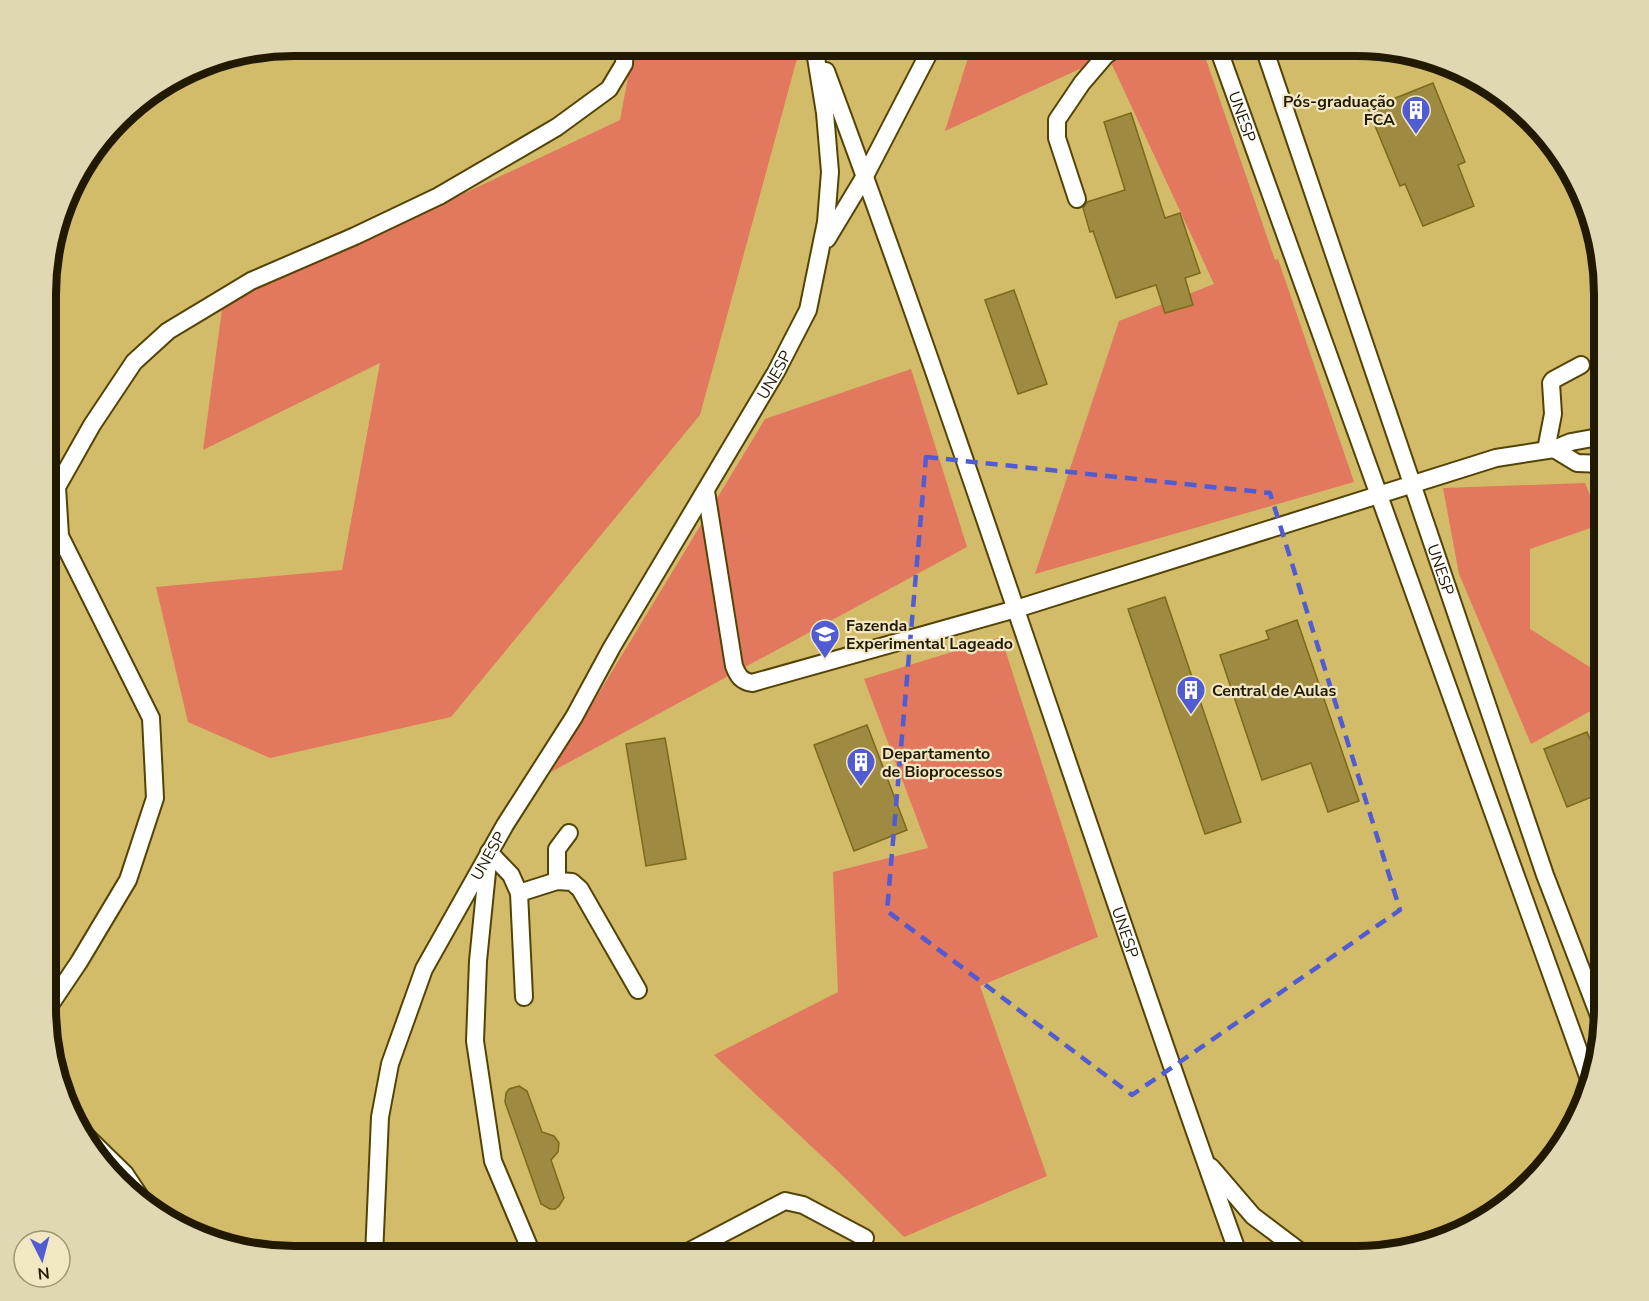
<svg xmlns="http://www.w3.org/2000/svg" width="1649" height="1301" font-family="'Nunito Sans',sans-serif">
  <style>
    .built { fill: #d3bc69 }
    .green { fill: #e2785e }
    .building { fill: #9e8a40; stroke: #7c691a; stroke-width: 1.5 }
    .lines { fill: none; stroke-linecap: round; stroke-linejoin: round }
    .minor-casing { stroke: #534405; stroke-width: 20 }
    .minor { stroke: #fff; stroke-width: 16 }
    .marked { fill: none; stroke: #515cd2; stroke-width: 4.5; stroke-dasharray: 12 8; stroke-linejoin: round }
    .labels { text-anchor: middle; stroke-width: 4.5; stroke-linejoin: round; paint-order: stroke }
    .poi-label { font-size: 16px; font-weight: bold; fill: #221a00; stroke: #f1e7c3; text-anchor: start }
    .street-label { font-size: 16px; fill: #221a00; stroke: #f1e7c3 }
    .rim { fill: none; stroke: #221a00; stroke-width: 8 }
  </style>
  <rect width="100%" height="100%" fill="#dac67b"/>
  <polygon class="built" points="293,45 1371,46 1450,64 1520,107 1585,198 1604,293 1603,1024 1585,1103 1542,1172 1451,1237 1355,1256 278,1255 199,1237 129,1194 71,1118 46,1024 47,261 78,170 130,106 213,58"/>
  <g class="green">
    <polygon points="634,45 783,45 798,55 700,415 451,717 270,758 188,722 156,587 342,570 380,363 203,450 223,302 401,223 620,120"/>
    <polygon points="972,45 1201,45 1275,260 1278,259 1354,482 1035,574 1119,321 1214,284 1108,56 945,131"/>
    <polygon points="911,369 967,547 551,772 765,419"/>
    <polygon points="1585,483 1602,524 1530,549 1530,629 1596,671 1596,708 1531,744 1459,574 1443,488"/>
    <polygon points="1001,637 1098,937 980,986 1047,1176 904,1237 844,1177 714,1055 838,992 833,872 928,848 864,679"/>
  </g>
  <g class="building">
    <polygon points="1433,83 1465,162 1458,165 1474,206 1423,226 1405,184 1400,186 1368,109"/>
    <polygon points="1131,113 1165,218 1180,213 1200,273 1185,278 1193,305 1165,313 1156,285 1116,298 1093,231 1090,232 1083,208 1087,202 1125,190 1104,122"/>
    <polygon points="1014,290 1047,384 1018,394 985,300"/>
    <polygon points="1165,597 1241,822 1205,834 1128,609"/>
    <polygon points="1297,620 1359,801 1328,812 1311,763 1262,780 1220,655 1269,639 1266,631"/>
    <polygon points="867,725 907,830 854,851 814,745"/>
    <polygon points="1587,732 1604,772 1604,792 1567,807 1544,749"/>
    <polygon points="665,738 686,859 646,866 626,744"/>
    <polygon points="519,1086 527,1091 542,1132 554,1136 559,1143 558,1152 551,1160 564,1198 559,1206 555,1209 550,1209 541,1204 505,1102 506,1093 509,1089"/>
  </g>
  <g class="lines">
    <g class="minor-casing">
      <g id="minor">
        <path id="s1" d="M1217,45L1590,1082"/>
        <path id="s2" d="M1263,45L1545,875L1603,1026"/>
        <path id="s3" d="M826,71C972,463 1097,862 1239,1256"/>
        <polyline points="1077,199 1057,138 1057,120 1082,83 1106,55 1121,45"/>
        <polyline points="827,239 865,176 933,45"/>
        <polyline points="1554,449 1577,463 1604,464"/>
        <polyline points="1546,450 1553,414 1551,383 1553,380 1581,365"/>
        <path d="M706,491L734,666C738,676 741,681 752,683L1016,609L1496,458L1554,449L1571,442L1604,436"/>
        <polyline points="557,881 557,849 569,833"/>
        <polyline points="519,893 557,881 572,882 580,889 638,990"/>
        <polyline points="524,997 519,893 511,875 489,852 478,961 475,1041 493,1161 533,1256"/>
        <polyline points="46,1011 79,962 128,880 155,798 151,718 60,536 57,487 92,425 134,362 168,331 251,281 355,236 439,196 557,127 609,89 624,64 625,45"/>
        <polyline points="82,1132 125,1174 145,1204"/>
        <polyline points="1211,1167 1253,1216 1306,1256"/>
        <path id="s4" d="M374,1256L380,1117L390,1064L424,969L505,825L574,717L612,647L776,372L808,310L826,222L830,172L825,113L814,45"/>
        <polyline points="680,1256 785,1201 803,1205 865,1238"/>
      </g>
    </g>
    <use href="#minor" class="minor"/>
  </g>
  <path class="marked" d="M926,457L1270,493L1400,910L1132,1095L887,911Z"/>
  <defs>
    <g id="building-pin" transform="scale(1.5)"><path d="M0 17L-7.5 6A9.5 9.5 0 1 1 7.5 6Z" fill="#515cd2" stroke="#f1e7c3"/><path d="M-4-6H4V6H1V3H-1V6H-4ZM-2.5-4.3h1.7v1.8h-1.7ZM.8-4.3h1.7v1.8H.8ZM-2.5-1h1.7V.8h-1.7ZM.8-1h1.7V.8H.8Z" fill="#fff"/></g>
    <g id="university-pin" transform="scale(1.5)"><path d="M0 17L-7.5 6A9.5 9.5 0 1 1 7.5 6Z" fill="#515cd2" stroke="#f1e7c3"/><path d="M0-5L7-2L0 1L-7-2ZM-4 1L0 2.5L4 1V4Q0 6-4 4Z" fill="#fff"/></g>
  </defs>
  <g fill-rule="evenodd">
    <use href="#building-pin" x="1416" y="110"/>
    <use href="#university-pin" x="825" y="634"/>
    <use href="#building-pin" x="1191" y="690"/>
    <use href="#building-pin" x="861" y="762"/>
  </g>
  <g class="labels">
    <g class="poi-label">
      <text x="1395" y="107" text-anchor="end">Pós-graduação<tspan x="1395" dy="18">FCA</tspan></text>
      <text x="846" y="631">Fazenda<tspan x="846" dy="18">Experimental Lageado</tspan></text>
      <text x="1212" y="696">Central de Aulas</text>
      <text x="882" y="759">Departamento<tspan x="882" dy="18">de Bioprocessos</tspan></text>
    </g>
    <g class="street-label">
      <text dy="6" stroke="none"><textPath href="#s1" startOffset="76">UNESP</textPath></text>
      <text dy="6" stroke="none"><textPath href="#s4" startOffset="984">UNESP</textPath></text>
      <text dy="6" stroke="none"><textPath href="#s2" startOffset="554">UNESP</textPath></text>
      <text dy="6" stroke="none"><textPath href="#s4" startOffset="424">UNESP</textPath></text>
      <text dy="6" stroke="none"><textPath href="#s3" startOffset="912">UNESP</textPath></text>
    </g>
  </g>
  <path d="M0 0H1649V1301H0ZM294 56H1356A238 238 0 0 1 1594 294V1008A238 238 0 0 1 1356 1246H294A238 238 0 0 1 56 1008V294A238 238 0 0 1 294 56Z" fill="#e0d7b3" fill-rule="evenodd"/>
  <path class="rim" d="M294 56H1356A238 238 0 0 1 1594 294V1008A238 238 0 0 1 1356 1246H294A238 238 0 0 1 56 1008V294A238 238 0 0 1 294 56Z"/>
  <g transform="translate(42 1259) rotate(174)"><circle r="28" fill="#f1e7c3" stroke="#9e9575" stroke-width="1.5"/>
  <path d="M0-4.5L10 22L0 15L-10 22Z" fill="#515cd2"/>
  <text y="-9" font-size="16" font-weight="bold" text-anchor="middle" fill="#221a00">N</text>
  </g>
</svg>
